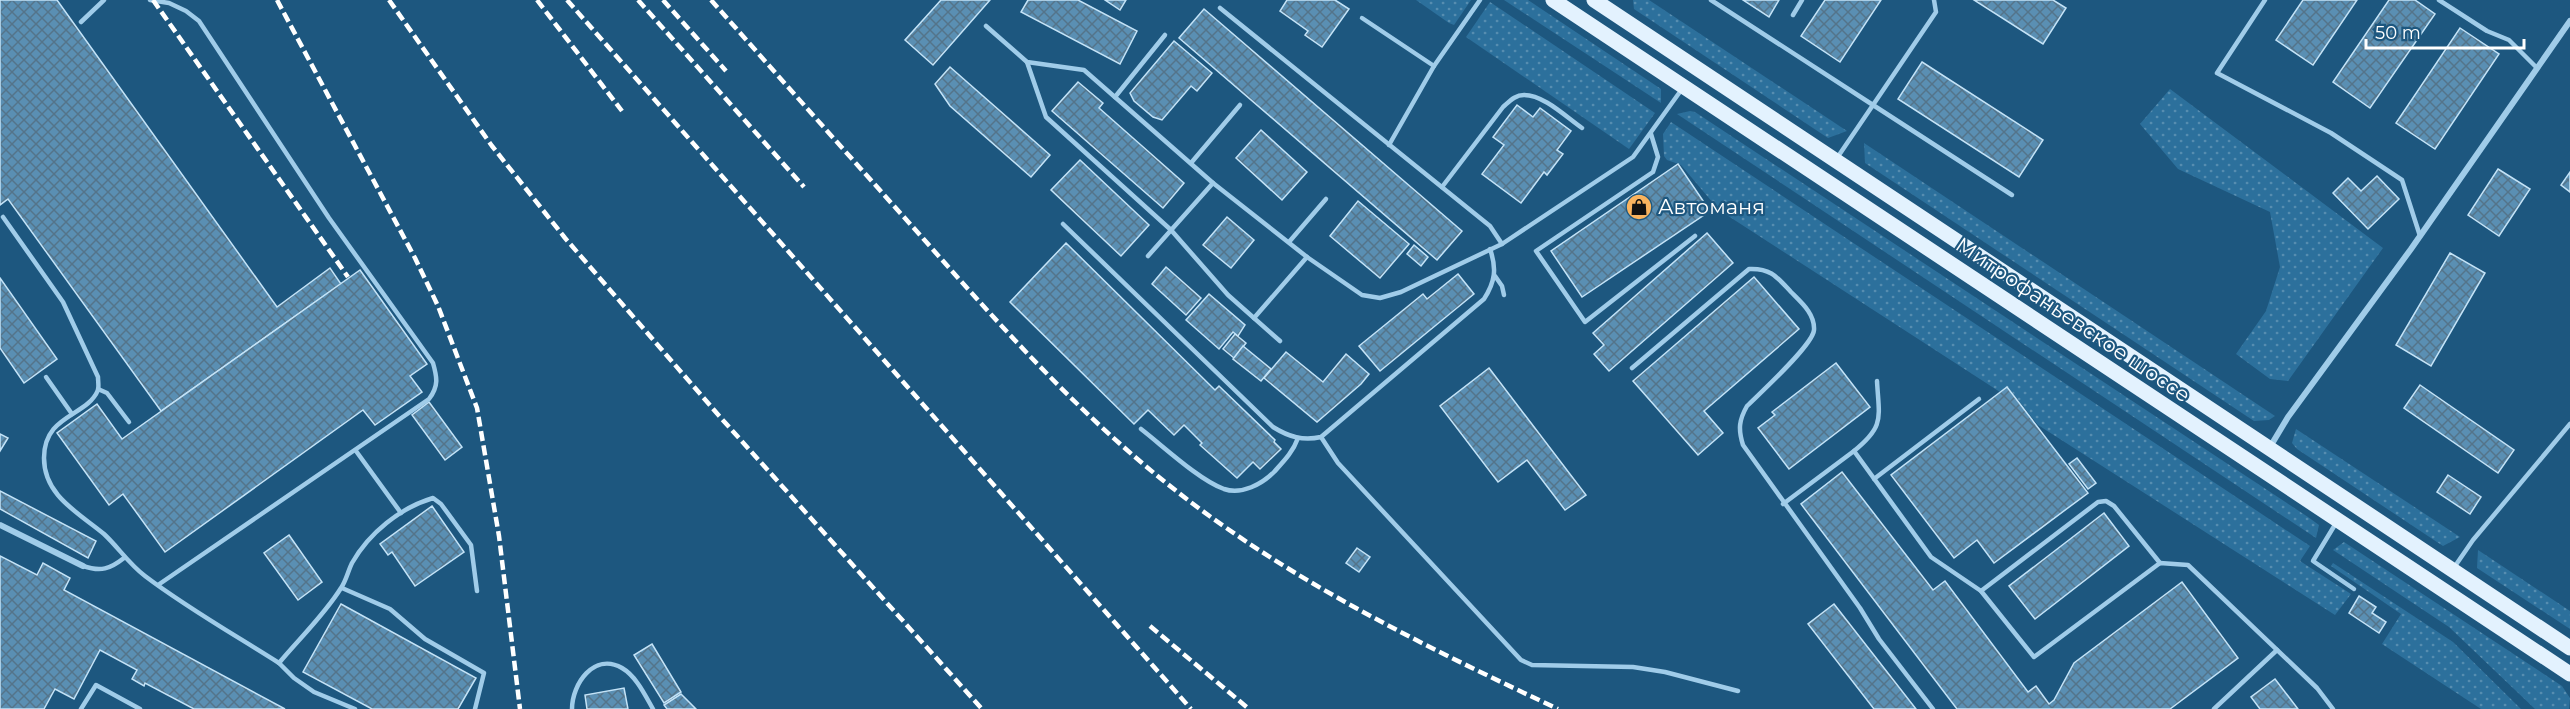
<svg xmlns="http://www.w3.org/2000/svg" width="2570" height="709" font-family="Montserrat,sans-serif">
  <style>
    .grass { fill: url(#grass-dots) }
    .building { fill: url(#building-cross-hatch); stroke: #c4e3f7; stroke-width: 1.5 }
    .lines { fill: none; stroke-linecap: round; stroke-linejoin: round }
    .lane { stroke: #a0cce9; stroke-width: 4.5 }
    .street { stroke: #a0cce9; stroke-width: 6 }
    .primary { stroke: #e3f2fe; stroke-width: 15 }
    .rail { stroke: #fff; stroke-width: 4.5; stroke-dasharray: 10 4.5; stroke-linecap: butt }
    .labels { text-anchor: middle; stroke-width: 4.5; stroke-linejoin: round; paint-order: stroke }
    .poi-label { font-size: 21px; fill: #fff; stroke: #1d577f; text-anchor: start }
    .street-label { font-size: 21px; fill: #fff; stroke: #1d577f }
  </style>
  <defs>
    <pattern id="grass-dots" width="8" height="8" patternUnits="userSpaceOnUse" patternTransform="scale(1.5)"><rect width="8" height="8" fill="#2c709c"/><path d="M2 2h.1M6 6h.1" fill="none" stroke="#568db0" stroke-width="1.8" stroke-linecap="round"/></pattern>
    <pattern id="building-cross-hatch" width="8" height="8" patternUnits="userSpaceOnUse" patternTransform="scale(1.5)"><rect width="8" height="8" fill="#5a8fb3"/><path d="M0 0l8 8M0 8l8-8" fill="none" stroke="#54748a"/></pattern>
  </defs>
  <rect width="100%" height="100%" fill="#1d577f"/>
  <g class="grass">
    <polygon points="1416,0 1471,0 1454,25 1449,23"/>
    <polygon points="1504,0 1528,0 1661,89 1661,103"/>
    <polygon points="1633,0 1649,0 1847,131 1828,138 1634,9"/>
    <polygon points="1490,2 1655,113 1629,149 1466,37"/>
    <polygon points="2170,89 2383,248 2288,381 2270,379 2236,354 2266,311 2280,267 2270,212 2178,169 2140,124"/>
    <polygon points="1690,111 1695,112 2308,517 2319,525 2316,538 1677,114"/>
    <polygon points="1671,122 2310,546 2300,561 2351,594 2335,615 2038,425 2008,387 2000,392 1719,210 1681,165 1667,160 1664,156 1663,134"/>
    <polygon points="1864,143 2275,416 2269,420 2254,421 1865,163"/>
    <polygon points="2296,429 2460,537 2443,546 2297,449 2292,443"/>
    <polygon points="2344,542 2562,686 2570,698 2569,709 2535,709 2449,627 2333,550"/>
    <polygon points="2478,550 2570,611 2570,629 2477,568"/>
    <polygon points="2333,563 2453,642 2521,709 2481,709 2382,644 2401,614 2331,566"/>
  </g>
  <g class="building">
    <polygon points="0,0 57,0 277,307 330,268 341,284 161,411 8,199 0,205"/>
    <polygon points="941,0 990,0 933,65 905,40"/>
    <polygon points="1028,0 1078,0 1137,31 1120,64 1021,12"/>
    <polygon points="1105,0 1126,0 1120,10"/>
    <polygon points="1287,0 1335,0 1349,9 1322,47 1305,35 1308,31 1280,11"/>
    <polygon points="1743,0 1779,0 1769,17"/>
    <polygon points="1825,0 1881,0 1840,62 1801,36"/>
    <polygon points="1974,0 2053,0 2066,8 2043,44"/>
    <polygon points="2303,0 2357,0 2313,65 2276,40"/>
    <polygon points="2389,0 2415,0 2435,14 2370,108 2333,82"/>
    <polygon points="1204,9 1462,231 1437,260 1179,38"/>
    <polygon points="2460,28 2499,54 2435,149 2396,123"/>
    <polygon points="1174,41 1212,73 1197,91 1191,86 1162,120 1153,117 1134,101 1130,93"/>
    <polygon points="1922,62 2043,140 2019,177 1898,99"/>
    <polygon points="950,67 1050,155 1031,177 950,106 935,84"/>
    <polygon points="1078,82 1103,103 1099,108 1184,183 1163,208 1052,111"/>
    <polygon points="1517,105 1533,117 1540,108 1571,131 1557,150 1563,154 1547,175 1544,172 1521,203 1482,174 1504,145 1493,137"/>
    <polygon points="1261,130 1307,172 1282,200 1236,158"/>
    <polygon points="1080,160 1149,225 1121,256 1051,190"/>
    <polygon points="1678,164 1710,211 1582,297 1551,251"/>
    <polygon points="2498,169 2530,189 2499,236 2468,215"/>
    <polygon points="2570,172 2570,192 2561,185"/>
    <polygon points="2377,176 2399,199 2368,229 2333,193 2348,178 2361,191"/>
    <polygon points="1358,201 1409,244 1380,278 1330,236"/>
    <polygon points="1227,217 1254,240 1231,268 1203,245"/>
    <polygon points="1707,233 1733,263 1609,371 1594,354 1604,345 1593,333"/>
    <polygon points="1066,243 1215,390 1219,386 1275,440 1274,442 1281,449 1260,469 1253,462 1237,478 1200,445 1202,443 1184,425 1174,435 1148,410 1134,424 1010,302"/>
    <polygon points="1414,245 1428,257 1421,266 1407,254"/>
    <polygon points="2450,253 2485,273 2431,366 2396,345"/>
    <polygon points="1166,267 1201,298 1186,315 1152,284"/>
    <polygon points="360,270 427,364 410,376 422,392 375,425 363,410 165,552 123,494 109,505 57,433 97,404 122,439"/>
    <polygon points="1458,274 1474,294 1380,371 1359,346 1423,294 1427,299"/>
    <polygon points="1754,277 1799,329 1704,411 1723,433 1698,455 1633,381"/>
    <polygon points="0,278 57,359 24,383 0,348"/>
    <polygon points="1209,294 1245,325 1238,336 1233,332 1219,349 1186,320"/>
    <polygon points="1235,334 1246,343 1234,358 1223,349"/>
    <polygon points="1243,346 1271,369 1261,381 1233,359"/>
    <polygon points="1286,352 1323,382 1346,354 1369,374 1361,384 1317,422 1264,378"/>
    <polygon points="1836,363 1870,407 1789,469 1758,428 1775,415 1772,412"/>
    <polygon points="1489,368 1586,495 1565,510 1527,460 1498,482 1440,406"/>
    <polygon points="2420,385 2514,450 2498,473 2404,408"/>
    <polygon points="2007,387 2088,493 1994,563 1977,540 1954,558 1891,475"/>
    <polygon points="429,402 462,447 445,460 412,415"/>
    <polygon points="0,434 8,438 0,451"/>
    <polygon points="2077,458 2096,483 2088,489 2069,464"/>
    <polygon points="1842,472 1933,590 1945,581 2028,692 2036,686 2049,704 2054,700 2074,663 2182,582 2238,658 2170,709 1957,709 1801,504"/>
    <polygon points="2448,475 2481,497 2470,514 2437,492"/>
    <polygon points="0,491 96,541 88,558 0,509"/>
    <polygon points="432,506 464,552 415,586 392,552 388,555 380,544"/>
    <polygon points="2104,513 2129,546 2035,619 2009,586"/>
    <polygon points="289,535 322,582 298,600 264,553"/>
    <polygon points="1357,548 1370,557 1359,572 1346,563"/>
    <polygon points="0,556 37,575 43,563 70,578 64,590 285,709 194,709 145,683 144,686 132,679 137,670 100,650 74,699 55,689 44,709 0,709"/>
    <polygon points="2359,596 2376,607 2372,613 2386,622 2379,633 2349,613"/>
    <polygon points="341,604 476,678 458,709 372,709 303,672"/>
    <polygon points="1834,604 1916,709 1874,709 1808,624"/>
    <polygon points="652,644 681,692 664,703 634,655"/>
    <polygon points="2275,679 2298,709 2260,709 2251,697"/>
    <polygon points="624,688 628,709 587,709 585,695"/>
    <polygon points="681,694 696,709 667,709 664,705"/>
  </g>
  <g class="lines">
    <g class="lane">
      <path d="M150,0L169,3L186,11L199,21L329,218L433,363C437,377 439,386 429,399L158,585"/>
      <polyline points="1711,0 1873,105 1936,12 1934,0"/>
      <polyline points="2265,0 2217,73 2331,133 2402,180 2420,236"/>
      <polyline points="2439,0 2487,31 2509,40 2537,68"/>
      <polyline points="1220,8 1490,226 1502,244"/>
      <polyline points="1793,15 1802,0"/>
      <polyline points="1362,18 1434,66"/>
      <polyline points="81,22 104,0"/>
      <polyline points="986,26 1027,62 1084,70 1213,183 1307,257 1362,295 1380,298 1401,292 1502,244 1633,157 1682,89"/>
      <polyline points="1027,62 1046,117 1171,230 1228,295 1280,341"/>
      <polyline points="1115,97 1165,35"/>
      <polyline points="1651,134 1658,157 1653,172 1536,251 1585,322 1695,236"/>
      <polyline points="1389,145 1434,66 1480,0"/>
      <polyline points="1837,158 1873,105 2012,195"/>
      <polyline points="1191,163 1240,105"/>
      <path d="M1442,187L1503,107C1510,101 1515,95 1524,95C1544,95 1566,117 1582,128"/>
      <path d="M3,217L63,302L98,377C98,381 99,387 98,390C87,417 44,414 44,458C44,496 79,513 104,534C118,547 129,564 145,576C187,608 235,635 279,663L294,678L314,692L355,709"/>
      <path d="M1063,224L1273,427C1289,437 1303,441 1321,437L1484,299C1495,282 1497,269 1490,249"/>
      <polyline points="1289,242 1326,199"/>
      <polyline points="1148,256 1213,183"/>
      <polyline points="1495,276 1502,286 1504,295"/>
      <polyline points="1254,318 1307,257"/>
      <path d="M1632,368L1749,269C1771,268 1777,277 1791,292C1802,303 1815,314 1814,330C1813,345 1760,393 1747,406C1739,420 1738,429 1743,445L1860,608L1879,639L1933,709"/>
      <polyline points="46,377 72,414"/>
      <polyline points="98,389 107,393 129,422"/>
      <path d="M1141,429C1163,446 1199,480 1224,489C1242,495 1262,484 1274,472C1284,461 1293,452 1298,438"/>
      <polyline points="1321,437 1338,463 1521,660 1532,665 1633,667 1665,672 1738,691"/>
      <polyline points="356,451 401,513"/>
      <path d="M1854,451C1885,426 1879,418 1877,381"/>
      <polyline points="1874,479 1979,399"/>
      <polyline points="1783,504 1854,451 1931,557 1981,591 2034,657 2160,563 2188,565 2317,688 2333,709"/>
      <polyline points="2336,523 2313,561 2354,589"/>
      <path d="M83,566C101,572 110,569 124,558"/>
      <polyline points="2453,569 2473,540 2570,424"/>
      <polyline points="342,588 390,609 425,639 484,673 475,709"/>
      <polyline points="1981,591 2098,502 2106,501 2114,506 2160,563"/>
      <path d="M279,663C299,639 325,614 341,588C346,581 348,571 352,563C369,533 400,508 433,498L441,504L471,545L477,591"/>
      <polyline points="81,709 96,685 140,709"/>
      <path d="M572,709C572,684 594,652 622,668C636,676 645,695 653,709"/>
      <polyline points="2214,709 2277,650"/>
    </g>
    <g class="street">
      <polyline points="2270,447 2288,417 2411,249 2570,21"/>
      <polyline points="0,525 83,566"/>
    </g>
    <g class="primary">
      <polyline points="1553,0 2570,674"/>
      <polyline points="1594,0 2570,648"/>
    </g>
    <g class="rail">
      <polyline points="153,0 348,277"/>
      <polyline points="277,0 415,258 438,306 477,408 499,536 520,709"/>
      <polyline points="389,0 492,146 565,238 721,418 982,709"/>
      <polyline points="537,0 622,111"/>
      <polyline points="567,0 1191,709"/>
      <polyline points="638,0 804,187"/>
      <polyline points="663,0 726,71"/>
      <path d="M711,0C780,78 850,157 920,235C997,322 1074,409 1165,482C1284,578 1420,644 1558,709"/>
      <polyline points="1150,626 1249,709"/>
    </g>
  </g>
  <defs>
    <g id="shop-disc" transform="scale(1.35)"><circle r="9.5" fill="#f9b35e" stroke="#1d577f"/><path d="M-5-2.5h2.3a2.7 3.5 0 0 1 5.4 0H5L5.5 6h-11ZM-1.5-2.5h3a1.5 2.3 0 0 0-3 0Z" fill="#111"/></g>
  </defs>
  <g fill-rule="evenodd">
    <use href="#shop-disc" x="1639" y="207"/>
  </g>
  <g class="labels">
    <g class="poi-label">
      <text x="1658" y="214">Автоманя</text>
    </g>
    <g class="street-label">
      <text transform="translate(2073 320) rotate(34)" y="7">Митрофаньевское шоссе</text>
    </g>
  </g>
  <path d="M2366 39v9h158v-9" fill="none" stroke="#ffffff" stroke-width="3"/>
  <text x="2375" y="39" font-size="18" fill="#ffffff" stroke="#1d577f" stroke-width="4.5" paint-order="stroke">50 m</text>
</svg>
